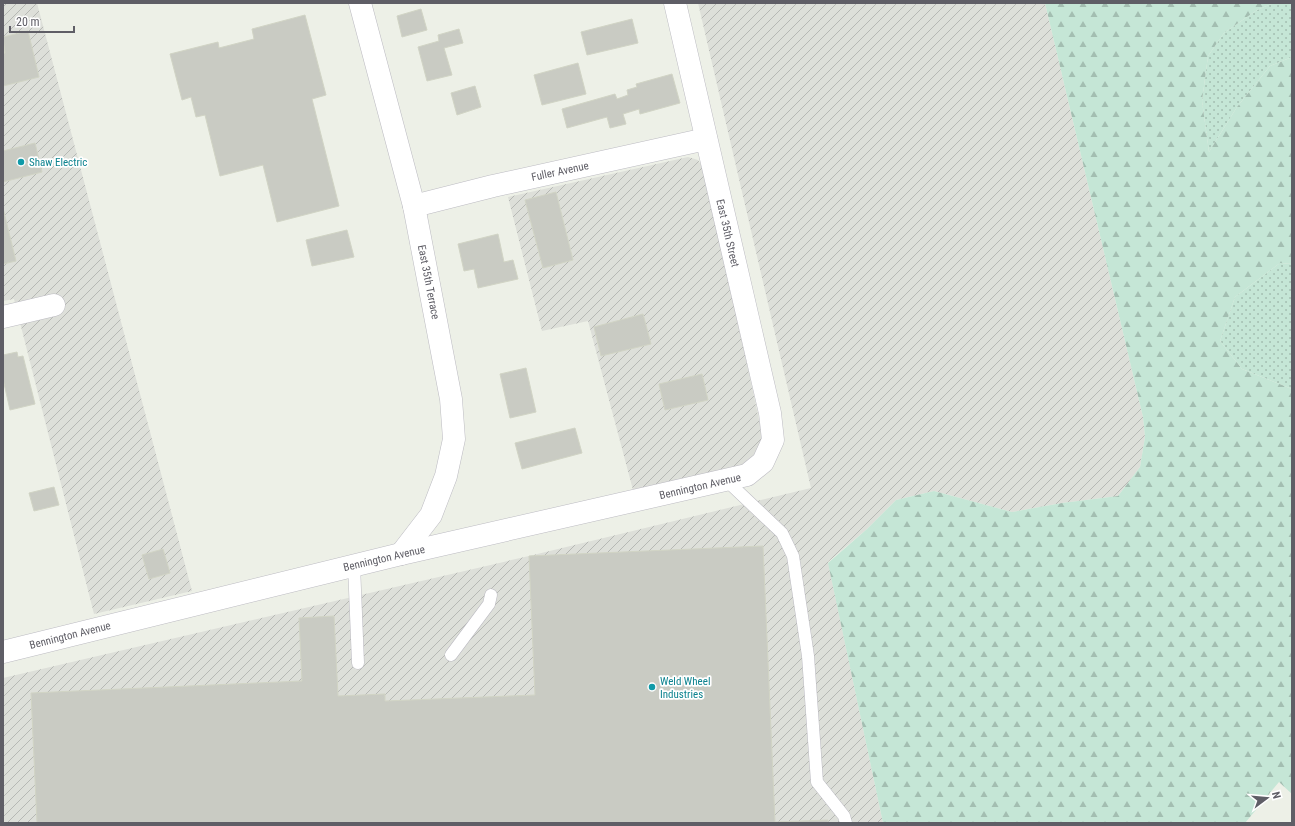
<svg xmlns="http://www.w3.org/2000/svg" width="1295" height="826" font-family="'Roboto Condensed',sans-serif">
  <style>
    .industrial { fill: url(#industrial-furrows) }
    .grass { fill: url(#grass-dots) }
    .forest { fill: url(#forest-firs) }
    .building { fill: #c9cbc3; stroke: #d1d4c5 }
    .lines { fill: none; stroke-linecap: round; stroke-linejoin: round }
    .lane-casing { stroke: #bcbbc2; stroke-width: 13 }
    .street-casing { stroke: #bcbbc2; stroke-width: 23 }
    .lane { stroke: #fff; stroke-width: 12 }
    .street { stroke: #fff; stroke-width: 22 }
    .culture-dot { fill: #0f9aa8; stroke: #fff; stroke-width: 1.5 }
    .labels { text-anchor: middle; stroke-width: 3.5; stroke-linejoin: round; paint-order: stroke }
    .culture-label { font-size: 11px; fill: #0d838f; stroke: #fff; text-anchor: start }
    .street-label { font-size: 11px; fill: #5f5e66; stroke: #fff }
  </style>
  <defs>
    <pattern id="industrial-furrows" width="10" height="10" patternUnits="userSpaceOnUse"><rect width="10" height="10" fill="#dddfd9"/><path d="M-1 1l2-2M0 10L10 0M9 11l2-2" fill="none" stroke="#b6b8b4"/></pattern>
    <pattern id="grass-dots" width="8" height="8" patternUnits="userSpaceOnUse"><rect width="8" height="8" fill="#c5e6d6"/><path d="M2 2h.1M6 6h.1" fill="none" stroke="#a3beb1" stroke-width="1.8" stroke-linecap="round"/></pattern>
    <pattern id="forest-firs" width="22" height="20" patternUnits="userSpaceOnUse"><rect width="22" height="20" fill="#c5e6d6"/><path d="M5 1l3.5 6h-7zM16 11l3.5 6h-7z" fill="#a3beb1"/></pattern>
  </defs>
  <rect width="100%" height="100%" fill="#edf0e7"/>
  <g class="industrial">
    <polygon points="3,3 37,3 192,591 94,614 14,299 3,301"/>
    <polygon points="698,3 1045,3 1143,417 1145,437 1140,467 1118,496 1062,503 1012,512 934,491 896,500 867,529 828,562 883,823 3,823 3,678 529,556 811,488"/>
    <polygon points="688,157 698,160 705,171 763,438 755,454 741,466 633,490 588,321 542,331 508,197"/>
  </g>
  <g class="grass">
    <polygon points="1274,3 1292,3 1292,57 1270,66 1237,107 1209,152 1202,101 1208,56 1224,33 1257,10"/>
    <polygon points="1280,263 1292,264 1292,389 1242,369 1220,341 1235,297"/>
  </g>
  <polygon class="forest" points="1045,3 1274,3 1257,10 1224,33 1208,56 1202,101 1209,152 1237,107 1270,66 1292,57 1292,264 1280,263 1235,297 1220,341 1242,369 1292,389 1292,794 1279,782 1245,823 883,823 828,563 867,529 896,500 934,491 1012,512 1062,503 1118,496 1140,467 1145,437 1143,417"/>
  <g class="building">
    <polygon points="421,9 427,30 402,37 397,16"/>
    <polygon points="305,15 326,95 312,99 339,206 277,222 263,165 220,176 205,115 196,117 191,97 182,100 170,54 218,42 219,48 254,39 252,29"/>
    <polygon points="632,19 638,43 587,55 581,32"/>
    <polygon points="459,29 463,43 444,48 452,75 427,81 418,47 439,41 438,35"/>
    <polygon points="28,31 39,77 3,86 3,54 5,53 3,37"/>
    <polygon points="578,63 586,94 542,105 534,75"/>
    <polygon points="672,74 680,103 640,114 639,109 623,114 626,124 610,128 607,117 567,128 562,109 615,94 617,99 628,95 627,90 637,87 636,84"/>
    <polygon points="475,86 481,107 457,115 451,93"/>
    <polygon points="35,143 42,172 3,182 3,151"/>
    <polygon points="556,192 573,260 543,268 525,200"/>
    <polygon points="3,208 16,261 3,264"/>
    <polygon points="347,230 354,257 312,266 306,240"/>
    <polygon points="498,234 504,262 513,260 518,279 478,288 474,269 464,271 458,244"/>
    <polygon points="643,314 651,344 601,356 594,327"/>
    <polygon points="17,352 18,357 23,356 35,404 10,410 3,379 3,355"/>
    <polygon points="526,368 536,412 510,418 500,374"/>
    <polygon points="702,374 708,400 665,410 659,384"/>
    <polygon points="575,428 582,453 522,469 515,443"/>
    <polygon points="54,487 59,505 34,511 29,493"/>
    <polygon points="763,546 775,822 828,820 828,823 37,823 31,693 302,681 299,618 334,616 338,696 385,694 385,701 535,695 529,556"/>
    <polygon points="163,549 170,573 149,579 142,555"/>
  </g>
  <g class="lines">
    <g class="lane-casing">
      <g id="lane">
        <polyline points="726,480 782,533 793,556 808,656 817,782 844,816 846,823"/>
        <polyline points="354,565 358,663"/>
        <polyline points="451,655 489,604 491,595"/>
      </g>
    </g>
    <g class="street-casing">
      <g id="street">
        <polyline points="360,3 414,206 451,399 454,439 446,476 431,515 401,554"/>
        <polyline points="414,206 493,186 706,139"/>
        <polyline points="3,317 54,305"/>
        <polyline points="3,652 401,554 747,475 763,462 773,440 770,413 675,3"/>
      </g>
    </g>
    <use href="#lane" class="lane"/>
    <use href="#street" class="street"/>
  </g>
  <g class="culture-dot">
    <circle cx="21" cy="162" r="4"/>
    <circle cx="652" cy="687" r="4"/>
  </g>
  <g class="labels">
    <g class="culture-label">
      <text x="29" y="166">Shaw Electric</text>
      <text x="660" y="685">Weld Wheel<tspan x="660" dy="13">Industries</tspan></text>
    </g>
    <g class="street-label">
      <text transform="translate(560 171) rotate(-12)" y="4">Fuller Avenue</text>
      <text transform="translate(728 233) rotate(77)" y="4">East 35th Street</text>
      <text transform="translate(429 282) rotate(79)" y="4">East 35th Terrace</text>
      <text transform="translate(700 486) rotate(-13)" y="4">Bennington Avenue</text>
      <text transform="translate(384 558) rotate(-13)" y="4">Bennington Avenue</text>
      <text transform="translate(70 635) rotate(-14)" y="4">Bennington Avenue</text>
    </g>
  </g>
  <rect width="1295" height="826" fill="none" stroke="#5f5e66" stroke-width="8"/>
  <g transform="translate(1267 798) rotate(74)" stroke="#ffffff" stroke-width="3" paint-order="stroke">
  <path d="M0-3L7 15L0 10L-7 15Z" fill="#5f5e66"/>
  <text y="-6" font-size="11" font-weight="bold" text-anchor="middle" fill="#5f5e66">N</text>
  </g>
  <path d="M10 26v6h64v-6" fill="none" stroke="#5f5e66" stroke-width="2"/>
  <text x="16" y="26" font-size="12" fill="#5f5e66" stroke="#ffffff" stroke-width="3" paint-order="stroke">20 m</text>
</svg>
